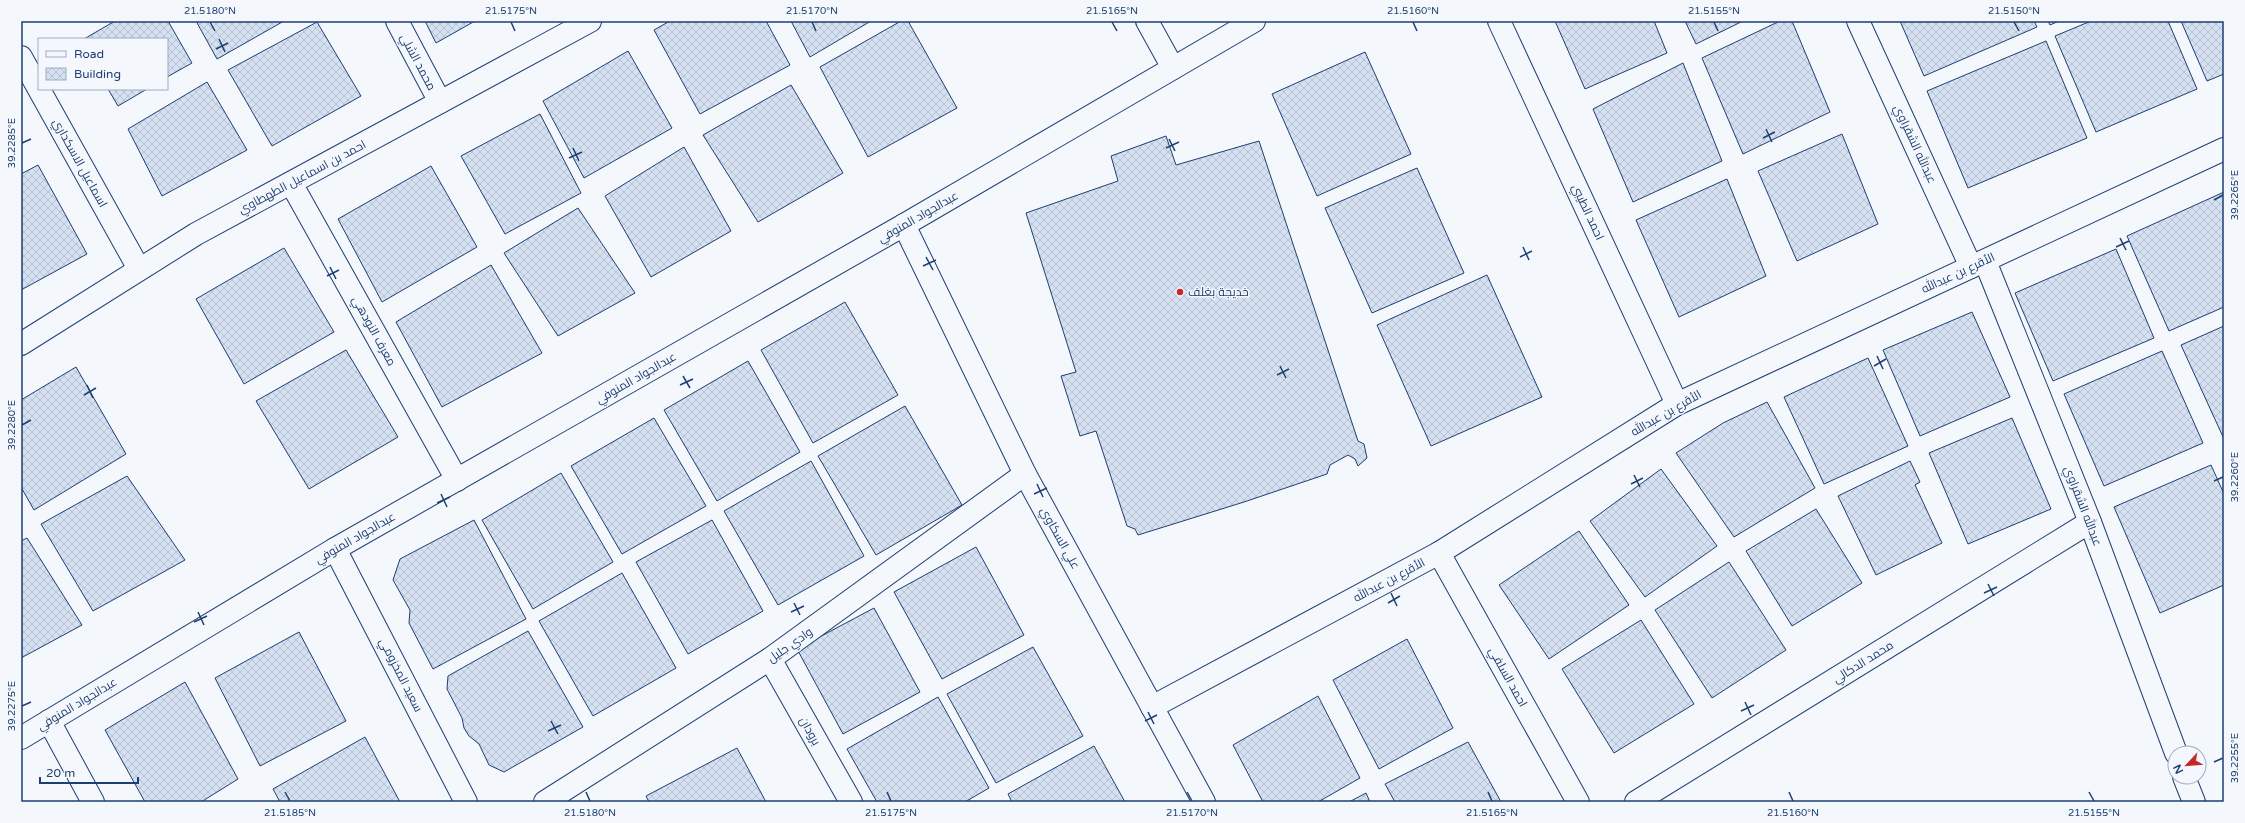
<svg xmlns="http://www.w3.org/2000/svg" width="2245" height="823" font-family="'Varela Round',Cairo,sans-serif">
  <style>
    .building { fill: url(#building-cross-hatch); stroke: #1d3f73 }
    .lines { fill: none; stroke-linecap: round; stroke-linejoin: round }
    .minor-casing { stroke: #1d3f73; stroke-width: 24 }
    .minor { stroke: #f4f7fb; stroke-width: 22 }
    .ticks { fill: none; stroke: #1d3f73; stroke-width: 1.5 }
    .poi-dot { fill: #c62828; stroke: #f4f7fb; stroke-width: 1.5 }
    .labels { text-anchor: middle; stroke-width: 3; stroke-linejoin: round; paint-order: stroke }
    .street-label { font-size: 12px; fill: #1d3f73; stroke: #f4f7fb }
    .poi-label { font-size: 12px; fill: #1d3f73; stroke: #f4f7fb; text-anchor: start }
    .neatline { fill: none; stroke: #1d3f73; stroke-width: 1.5 }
    .ticks-label { font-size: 10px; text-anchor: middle; fill: #1d3f73 }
  </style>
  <defs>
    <pattern id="building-cross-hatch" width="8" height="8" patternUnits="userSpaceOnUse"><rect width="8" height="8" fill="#d5e0f0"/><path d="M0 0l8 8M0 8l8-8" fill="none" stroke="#b6c1d1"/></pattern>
  </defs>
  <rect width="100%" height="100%" fill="#f4f7fb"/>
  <g class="building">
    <polygon points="115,21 168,21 192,63 167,77 167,39 84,39"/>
    <polygon points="196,21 284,21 217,59"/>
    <polygon points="425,21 475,21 436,43"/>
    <polygon points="670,21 766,21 790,65 700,114 654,30"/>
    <polygon points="791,21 871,21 810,57"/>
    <polygon points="901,21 908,21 957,108 868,157 820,67"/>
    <polygon points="1555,21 1654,21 1667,53 1585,89"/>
    <polygon points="1685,21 1743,21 1696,44"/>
    <polygon points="1780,21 1792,21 1830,112 1743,154 1702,58"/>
    <polygon points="1900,21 2034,21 2037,27 1924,76"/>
    <polygon points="2048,21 2059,21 2050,25"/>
    <polygon points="2091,21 2168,21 2197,89 2096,132 2055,36"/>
    <polygon points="2181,21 2224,21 2224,74 2207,81"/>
    <polygon points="317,22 361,96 272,146 228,70"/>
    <polygon points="2046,41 2087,138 1968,188 1927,91"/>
    <polygon points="628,51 672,128 584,178 543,101"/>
    <polygon points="1365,52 1411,154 1317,196 1272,94"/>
    <polygon points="1683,63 1722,161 1633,202 1593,109"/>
    <polygon points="207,82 247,150 162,196 128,129"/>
    <polygon points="791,85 843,173 758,222 703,135"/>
    <polygon points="108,89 147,89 118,106"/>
    <polygon points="540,114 581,193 505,234 461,156"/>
    <polygon points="1842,134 1878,224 1797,261 1758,171"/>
    <polygon points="1166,136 1176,165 1259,141 1358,441 1364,444 1367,458 1358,466 1355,459 1348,455 1330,465 1327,474 1244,502 1138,535 1135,529 1127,526 1096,431 1080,436 1061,376 1076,372 1026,213 1118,181 1111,156"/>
    <polygon points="684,147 731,231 651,277 605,196"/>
    <polygon points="38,165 87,254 21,290 21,174"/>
    <polygon points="431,166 477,247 382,302 338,219"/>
    <polygon points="1417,168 1464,273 1372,313 1325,208"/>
    <polygon points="1727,179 1766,276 1679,317 1636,220"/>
    <polygon points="2224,192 2224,307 2169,331 2127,236"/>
    <polygon points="578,208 635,293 558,336 504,253"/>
    <polygon points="284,248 334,332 244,384 196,299"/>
    <polygon points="2116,249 2154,338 2053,381 2015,293"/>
    <polygon points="491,265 542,353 442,407 396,322"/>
    <polygon points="1487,275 1542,397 1431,446 1377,325"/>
    <polygon points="845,302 898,395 813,443 761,350"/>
    <polygon points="1972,312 2010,397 1920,436 1883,350"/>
    <polygon points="2224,326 2224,439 2181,345"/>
    <polygon points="346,350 398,437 309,489 256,401"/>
    <polygon points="2162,351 2203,443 2104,486 2064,394"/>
    <polygon points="1868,358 1908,446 1824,484 1784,397"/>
    <polygon points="748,361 800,452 717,501 664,410"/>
    <polygon points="76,367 126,454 34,510 21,487 21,400"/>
    <polygon points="1767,402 1815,488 1734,537 1676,453 1723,423"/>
    <polygon points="905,406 962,505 876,555 818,456"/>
    <polygon points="654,418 706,506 622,554 571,466"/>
    <polygon points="2012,418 2051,509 1968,544 1929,453"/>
    <polygon points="811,461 864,556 778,605 724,511"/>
    <polygon points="1910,461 1920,482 1915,485 1942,543 1876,575 1838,496"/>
    <polygon points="2211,465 2224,494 2224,585 2160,613 2114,507"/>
    <polygon points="1661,469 1717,546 1645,597 1590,521"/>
    <polygon points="561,473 613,562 533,609 482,520"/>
    <polygon points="127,476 185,560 93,611 41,524"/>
    <polygon points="1816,509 1862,583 1792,626 1746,551"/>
    <polygon points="474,520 526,619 433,669 409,623 410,610 393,580 400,559"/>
    <polygon points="712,520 763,611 688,654 636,562"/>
    <polygon points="1579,531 1629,605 1549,659 1499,585"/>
    <polygon points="27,538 82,625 21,658 21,541"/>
    <polygon points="976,547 1024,635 942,679 894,592"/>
    <polygon points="1729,562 1786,650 1712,698 1655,610"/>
    <polygon points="622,573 676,668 593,716 539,621"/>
    <polygon points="874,608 920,692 843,734 797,649"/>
    <polygon points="1641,620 1694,704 1614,753 1562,669"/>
    <polygon points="528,631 583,727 504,772 489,765 479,744 469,736 464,728 462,718 447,689 448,676"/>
    <polygon points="299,632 346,721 260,766 215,678"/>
    <polygon points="1407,639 1453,728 1379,769 1333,680"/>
    <polygon points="1033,647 1083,736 996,783 947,694"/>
    <polygon points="185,682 238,779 201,802 145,802 105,730"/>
    <polygon points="1318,696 1360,778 1318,802 1263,802 1233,745"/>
    <polygon points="938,697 989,788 965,802 877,802 847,749"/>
    <polygon points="365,737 400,802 280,802 273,789"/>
    <polygon points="1468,742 1501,802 1395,802 1385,784"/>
    <polygon points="1094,746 1125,802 1012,802 1008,794"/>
    <polygon points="737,748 766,802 649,802 646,796"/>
    <polygon points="1366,793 1370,802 1349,802"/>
  </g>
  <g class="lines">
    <g class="minor-casing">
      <g id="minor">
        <polyline points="397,21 440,102"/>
        <polyline points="1147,21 1173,68"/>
        <polyline points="1499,21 1677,404"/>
        <polyline points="1858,21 1971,267"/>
        <polyline points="21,57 139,269"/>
        <polyline points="291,183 457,480"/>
        <polyline points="904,225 1025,474 1204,802"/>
        <polyline points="1985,261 2090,522 2176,753"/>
        <polyline points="21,344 196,234 590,21"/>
        <polyline points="335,549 466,802"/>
        <polyline points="1439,553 1578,802"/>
        <polyline points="770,659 851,802"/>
        <polyline points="1152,707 1439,553 1677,404 2224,149"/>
        <polyline points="49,721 93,802"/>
        <polyline points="21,738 335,549 904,225 1254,21"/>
        <polyline points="2184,777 2194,802"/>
        <polyline points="545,802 770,659 1025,474"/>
        <polyline points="1636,802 2090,522"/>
      </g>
    </g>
    <use href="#minor" class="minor"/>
  </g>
  <path class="ticks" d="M210,22L215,31M511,22L515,31M812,22L816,31M1112,22L1117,31M1413,22L1417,31M1714,22L1718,31M2014,22L2019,31M219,39L225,52M216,49L228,43M1766,129L1772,142M1763,138L1775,132M1169,139L1175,151M22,143L31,139M573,148L579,161M1166,148L1179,142M569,158L582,152M2214,200L2223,195M2120,238L2126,250M1523,247L1529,260M2116,247L2129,241M926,257L933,270M1520,257L1532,251M923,266L936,260M330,267L336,279M327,276L339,270M1877,356L1883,369M1280,366L1286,378M1874,366L1886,359M1277,375L1289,369M683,376L690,388M87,385L93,398M680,385L693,379M84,395L96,388M22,425L31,420M1634,475L1640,487M2214,481L2223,477M1037,484L1043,497M1631,484L1643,478M441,494L447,507M1034,494L1047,488M437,503L450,497M1988,584L1994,596M1391,593L1397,606M1984,593L1997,587M794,603L800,615M1388,603L1400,596M198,612L204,625M791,612L804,606M194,622L207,616M1745,702L1751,715M22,706L31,702M1741,711L1754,705M1148,712L1154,724M551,721L558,734M1145,721L1157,715M548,731L561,725M2214,762L2223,758M285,792L290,801M586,792L590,801M887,792L891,801M1187,792L1192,801M1488,792L1492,801M1789,792L1793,801M2089,792L2094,801"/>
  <circle class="poi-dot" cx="1180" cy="292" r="4"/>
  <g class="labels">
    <g class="street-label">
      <text transform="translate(418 62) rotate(62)" y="4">محمد الشلي</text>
      <text transform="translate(1915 144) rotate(65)" y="4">عبدالله الشقراوي</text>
      <text transform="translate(80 163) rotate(61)" y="4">اسماعيل الاسكداري</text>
      <text transform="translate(302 177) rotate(-28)" y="4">احمد بن اسماعيل الطهطاوي</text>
      <text transform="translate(1588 212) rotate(65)" y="4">احمد الطيبي</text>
      <text transform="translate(918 217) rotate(-30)" y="4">عبدالجواد المنوفي</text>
      <text transform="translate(1958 273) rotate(-25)" y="4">الأقرع بن عبدالله</text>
      <text transform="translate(374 331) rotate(61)" y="4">معرف النودهي</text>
      <text transform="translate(636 378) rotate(-30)" y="4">عبدالجواد المنوفي</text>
      <text transform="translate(1666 413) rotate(-30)" y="4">الأقرع بن عبدالله</text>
      <text transform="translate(2083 506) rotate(69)" y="4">عبدالله الشقراوي</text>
      <text transform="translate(355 538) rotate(-30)" y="4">عبدالجواد المنوفي</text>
      <text transform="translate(1060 538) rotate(61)" y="4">علي السكاوي</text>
      <text transform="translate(1389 580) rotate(-28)" y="4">الأقرع بن عبدالله</text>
      <text transform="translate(790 645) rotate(-35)" y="4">وادي جليل</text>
      <text transform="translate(1863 662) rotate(-32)" y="4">محمد الدكالي</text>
      <text transform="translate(401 675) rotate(63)" y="4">سعيد المخزومي</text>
      <text transform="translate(1508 677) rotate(61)" y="4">احمد السلفي</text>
      <text transform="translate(77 704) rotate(-31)" y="4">عبدالجواد المنوفي</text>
      <text transform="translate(810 731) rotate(61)" y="4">برودان</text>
    </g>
    <g class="poi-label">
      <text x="1188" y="296">خديجة بغلف</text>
    </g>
  </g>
  <rect width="2245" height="823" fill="none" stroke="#f4f7fb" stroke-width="44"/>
  <rect x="38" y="38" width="130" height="52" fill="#f4f7fb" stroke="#9eadc5"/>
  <rect x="46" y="51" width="20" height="6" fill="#f4f7fb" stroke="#9eadc5"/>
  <text x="74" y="58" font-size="12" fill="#1d3f73">Road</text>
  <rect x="46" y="68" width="20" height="12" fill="url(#building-cross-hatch)" stroke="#9eadc5"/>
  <text x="74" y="78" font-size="12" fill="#1d3f73">Building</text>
  <g transform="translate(2187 765) rotate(244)"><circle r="19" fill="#f4f7fb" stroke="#9eadc5"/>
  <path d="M0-3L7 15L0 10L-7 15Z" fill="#c62828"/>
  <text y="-6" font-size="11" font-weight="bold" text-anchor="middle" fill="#1d3f73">N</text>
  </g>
  <path d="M40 777v6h98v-6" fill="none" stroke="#1d3f73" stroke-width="2"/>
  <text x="46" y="777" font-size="12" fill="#1d3f73" stroke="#f4f7fb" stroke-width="3" paint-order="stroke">20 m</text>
  <rect x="22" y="22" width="2201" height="779" class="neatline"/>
  <g class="ticks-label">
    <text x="210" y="14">21.5180°N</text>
    <text x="511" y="14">21.5175°N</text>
    <text x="812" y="14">21.5170°N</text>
    <text x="1112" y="14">21.5165°N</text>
    <text x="1413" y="14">21.5160°N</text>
    <text x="1714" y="14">21.5155°N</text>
    <text x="2014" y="14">21.5150°N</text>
    <text transform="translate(11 143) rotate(-90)" y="4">39.2285°E</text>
    <text transform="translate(2234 195) rotate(-90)" y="4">39.2265°E</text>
    <text transform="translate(11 425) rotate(-90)" y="4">39.2280°E</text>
    <text transform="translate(2234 477) rotate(-90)" y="4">39.2260°E</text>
    <text transform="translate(11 706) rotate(-90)" y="4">39.2275°E</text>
    <text transform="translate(2234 758) rotate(-90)" y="4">39.2255°E</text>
    <text x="290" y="816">21.5185°N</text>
    <text x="590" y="816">21.5180°N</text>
    <text x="891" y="816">21.5175°N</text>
    <text x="1192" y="816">21.5170°N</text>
    <text x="1492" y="816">21.5165°N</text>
    <text x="1793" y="816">21.5160°N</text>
    <text x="2094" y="816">21.5155°N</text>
  </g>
</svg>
